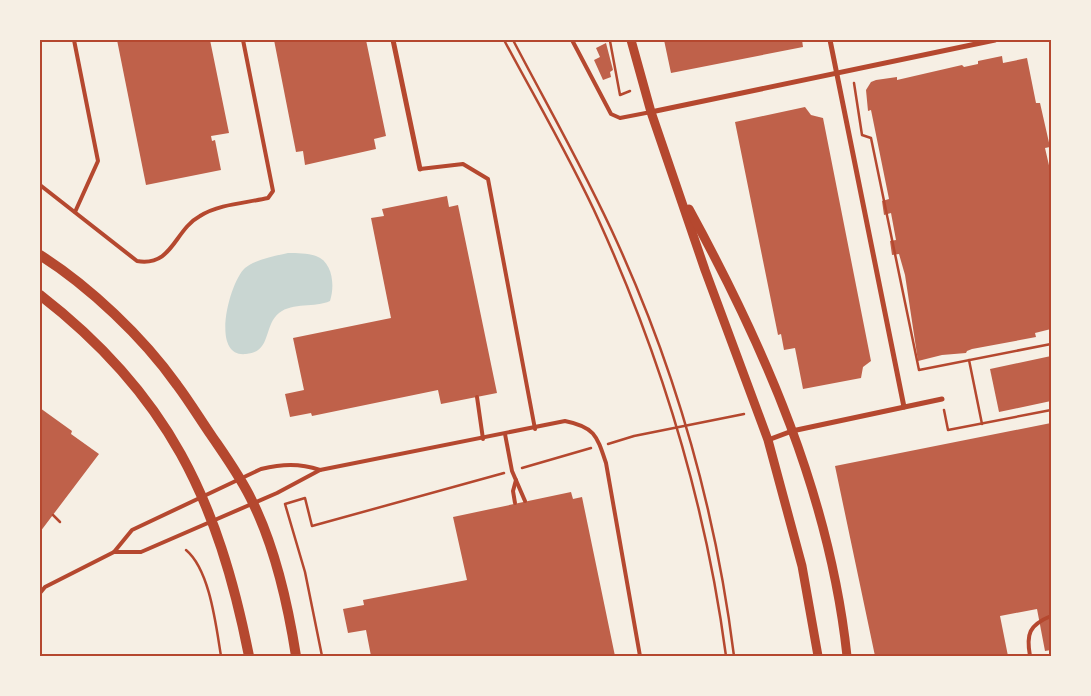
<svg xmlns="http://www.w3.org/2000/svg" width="1091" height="696" font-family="Cabin,sans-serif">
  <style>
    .water { fill: #c9d6d2 }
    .building { fill: #bf614a }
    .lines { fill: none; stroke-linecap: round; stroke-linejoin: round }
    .path { stroke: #b5482f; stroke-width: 2.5 }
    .service { stroke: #b5482f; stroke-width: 4 }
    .minor { stroke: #b5482f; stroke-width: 5 }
    .tertiary { stroke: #b5482f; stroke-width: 9 }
    .secondary { stroke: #b5482f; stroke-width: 10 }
    .neatline { fill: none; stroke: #b5482f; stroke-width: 2 }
  </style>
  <rect width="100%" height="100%" fill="#f6efe4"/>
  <path class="water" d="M288,253C297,253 307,253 316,256C333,262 335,286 330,301C315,308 293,302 279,313C263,326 272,352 246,354C209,358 230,281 245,268C256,259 275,256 288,253Z"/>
  <g class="building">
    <polygon points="117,40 210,40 229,133 211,136 212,141 215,140 221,170 146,185"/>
    <polygon points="274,40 366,40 386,136 374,139 376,149 305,165 303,151 296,152"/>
    <polygon points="664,40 802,40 803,47 671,73"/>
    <polygon points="606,43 613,70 610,72 611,77 603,80 594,60 600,57 596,48"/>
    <polygon points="1002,56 1003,63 1027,58 1036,103 1040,103 1050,147 1045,148 1051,174 1051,329 1035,333 1036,337 972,349 967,351 966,353 942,355 918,361 905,275 899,254 892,255 890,241 896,240 891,213 884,215 882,201 889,199 871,110 868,111 866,90 871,82 876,80 897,77 897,80 962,65 964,67 978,64 978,61"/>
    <polygon points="805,107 811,115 823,118 871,361 863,367 861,378 803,389 795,348 784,350 781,334 778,335 735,122"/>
    <polygon points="447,196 449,207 458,205 497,393 441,404 438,390 312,416 311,413 290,417 285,394 304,390 293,338 391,318 371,218 384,216 382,209"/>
    <polygon points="1051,356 1051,401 999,412 990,369"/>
    <polygon points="40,408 72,431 71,434 99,454 40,532"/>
    <polygon points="1051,423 1051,650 1045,651 1037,609 1000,616 1008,656 875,656 835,466"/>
    <polygon points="571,492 573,499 582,497 615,656 371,656 366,630 348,633 343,609 364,605 363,600 467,580 453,517"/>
  </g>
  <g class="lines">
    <g class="path">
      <path d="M504,40C536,100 571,159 599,221C662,360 706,505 726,656"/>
      <path d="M513,40C548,107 586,173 617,242C677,374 716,512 734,656"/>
      <polyline points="610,41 620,95 630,91"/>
      <polyline points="854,83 862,135 871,138 919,370 1051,344"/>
      <polyline points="969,360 982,424"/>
      <polyline points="944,410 948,430 1051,410"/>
      <polyline points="608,444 634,436 744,414"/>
      <polyline points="522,468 591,448"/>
      <polyline points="53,515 60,522"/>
      <path d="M186,550C210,570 216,626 221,656"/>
      <polyline points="322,656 305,572 285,504 305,498 312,526 504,473"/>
    </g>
    <g class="service">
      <polyline points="74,40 98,161 75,212"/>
      <polyline points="572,40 611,114 620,118 651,112"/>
      <polyline points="420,169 463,164 488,179 535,429"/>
      <path d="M40,185L137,261C173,267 174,230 200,216C219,204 246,203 268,198L273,191L243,40"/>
      <polyline points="477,397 483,439"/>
      <polyline points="505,434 512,471 525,501"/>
      <polyline points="515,503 513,491 516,480"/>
      <path d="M114,552L132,530L261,469C282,464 299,463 320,470"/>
      <path d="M40,593L45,587L114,552H141L277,493L320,470L565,421C595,427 597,436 606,463L640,656"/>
      <path d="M1030,656C1026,634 1029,625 1051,616"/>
    </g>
    <g class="minor">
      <polyline points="393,40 420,169"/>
      <polyline points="830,40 904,407"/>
      <polyline points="651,112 995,40"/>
      <polyline points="768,440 792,431 942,399"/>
    </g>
    <g class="tertiary">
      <polyline points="631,40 651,112 705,270 768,440 802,566 818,656"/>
      <path d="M689,209C765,348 830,497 847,656"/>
    </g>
    <g class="secondary">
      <path d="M40,255C89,286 143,337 177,385C189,401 200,419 211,435C226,457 242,479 253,503C276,550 288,605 296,656"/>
      <path d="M40,295C168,394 218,500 249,656"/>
    </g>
  </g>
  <rect width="1091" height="696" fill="none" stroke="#f6efe4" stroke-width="82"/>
  <rect x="41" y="41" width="1009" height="614" class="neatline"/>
</svg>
